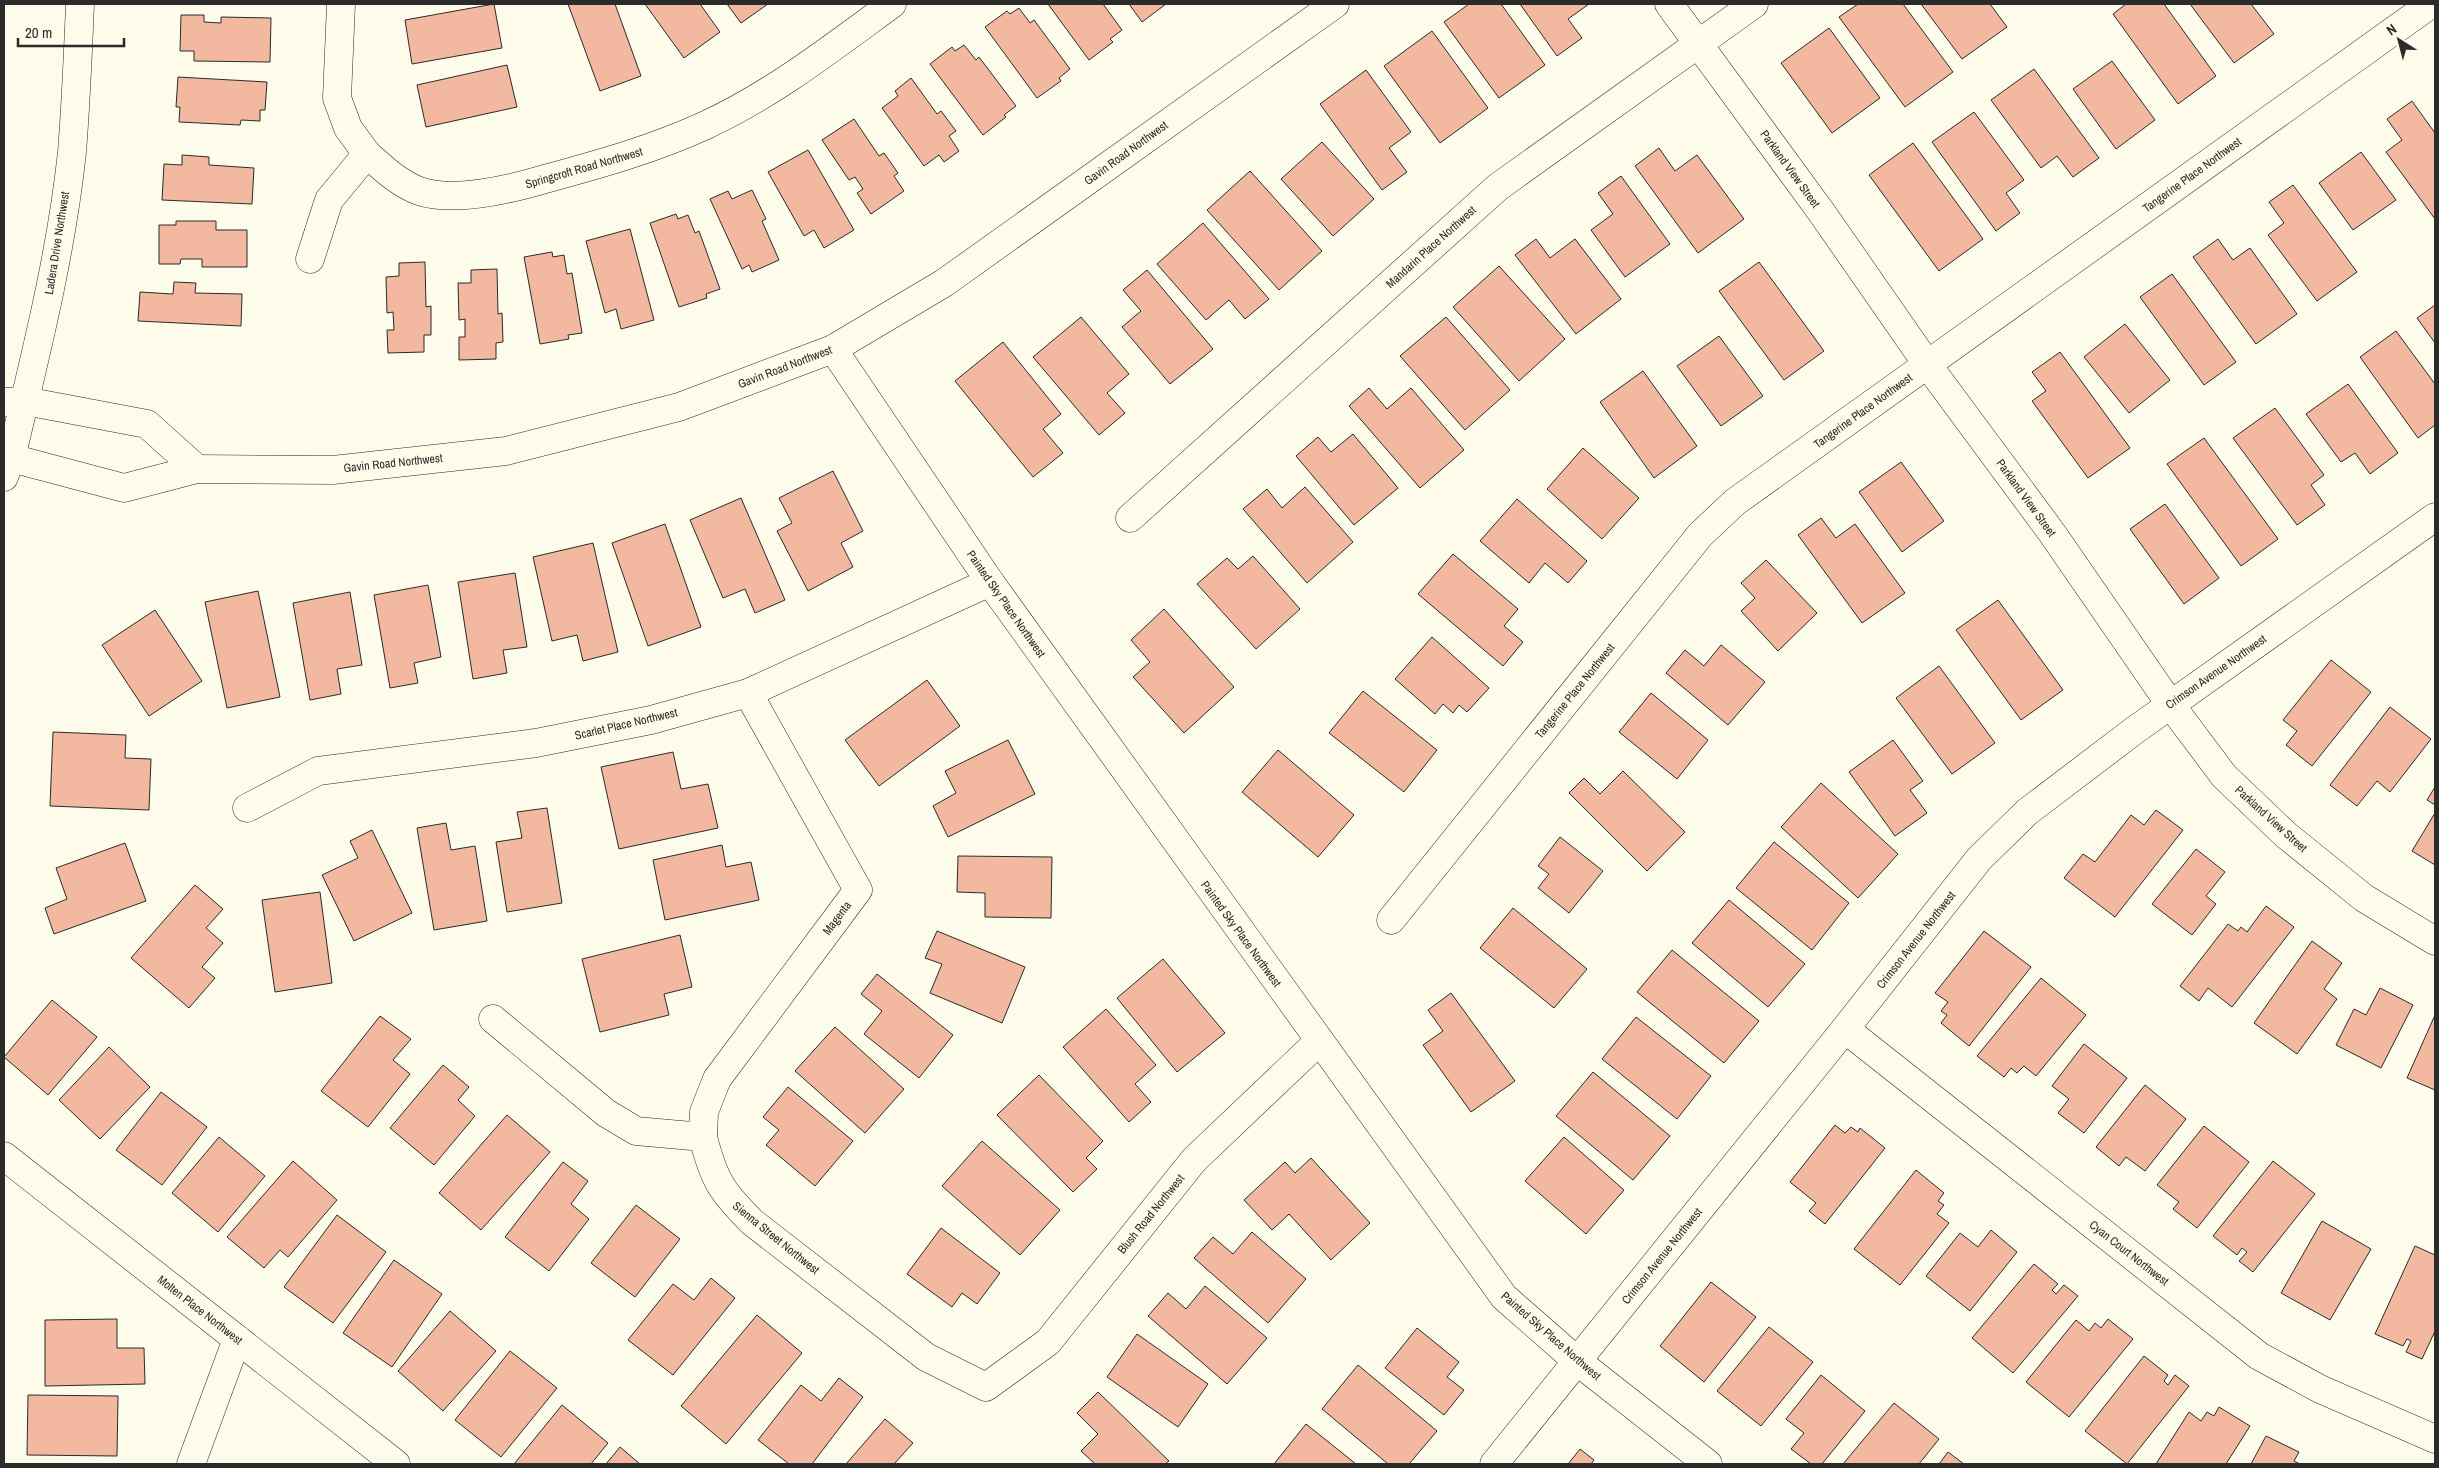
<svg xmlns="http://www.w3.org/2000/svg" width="2439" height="1468" font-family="'Archivo Narrow',sans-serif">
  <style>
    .building { fill: #f2b8a0; stroke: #2b2b2b }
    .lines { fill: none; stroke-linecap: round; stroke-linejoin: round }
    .minor-casing { stroke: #2b2b2b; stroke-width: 29 }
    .major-casing { stroke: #2b2b2b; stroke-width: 29 }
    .minor { stroke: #fdfbea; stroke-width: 28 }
    .major { stroke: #fdfbea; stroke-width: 28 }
    .labels { text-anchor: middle; stroke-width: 4; stroke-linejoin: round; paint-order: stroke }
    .street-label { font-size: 12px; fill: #2b2b2b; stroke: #fdfbea }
  </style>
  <rect width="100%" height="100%" fill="#fdfbea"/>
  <g class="building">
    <polygon points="494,4 502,48 412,64 405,20"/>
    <polygon points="568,4 615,4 641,76 600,91"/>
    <polygon points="645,4 700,4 720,32 684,58"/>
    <polygon points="727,4 768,4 741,23"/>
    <polygon points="1048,4 1103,4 1122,30 1110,39 1113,42 1089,60"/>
    <polygon points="1129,4 1166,4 1142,22"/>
    <polygon points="1469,4 1501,4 1545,65 1499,98 1444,22"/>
    <polygon points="1520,4 1589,4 1568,19 1582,38 1557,56"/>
    <polygon points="1858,4 1903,4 1953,72 1905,107 1839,17"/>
    <polygon points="1921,4 1990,4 2007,27 1962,59"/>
    <polygon points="2126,4 2164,4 2216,76 2178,104 2113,14"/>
    <polygon points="2190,4 2251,4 2274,34 2234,63"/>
    <polygon points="1019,8 1030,23 1034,20 1070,69 1059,78 1061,81 1037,98 985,27 1007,11 1010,14"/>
    <polygon points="181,15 204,15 204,22 221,23 221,17 271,18 270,62 194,61 194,51 180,51"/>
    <polygon points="1829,28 1880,98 1832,133 1781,63"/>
    <polygon points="1432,31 1488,108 1440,143 1384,66"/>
    <polygon points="964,45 976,60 979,57 1016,106 1004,115 1006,117 983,135 930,64 952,47 955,51"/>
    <polygon points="2112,61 2155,120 2116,149 2073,89"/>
    <polygon points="507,65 517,107 426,127 417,85"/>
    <polygon points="2034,69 2099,158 2073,177 2057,156 2041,168 1991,100"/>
    <polygon points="1366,70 1411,132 1389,148 1407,172 1382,190 1320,104"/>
    <polygon points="178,77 267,82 265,110 260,110 260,121 241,120 240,125 179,122 180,107 176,107"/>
    <polygon points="911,78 937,114 941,111 956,131 949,136 959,151 944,162 939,155 924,166 882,108 898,96 895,91"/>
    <polygon points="2412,101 2435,133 2435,219 2386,152 2402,140 2387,119"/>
    <polygon points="1974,112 2024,180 2006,193 2020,213 1996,231 1932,142"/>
    <polygon points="854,119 879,156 884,153 898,173 894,176 904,191 871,214 857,193 863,189 855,177 849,180 822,140"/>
    <polygon points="1322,142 1374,199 1333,236 1281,179"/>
    <polygon points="1913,143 1983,239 1939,271 1869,175"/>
    <polygon points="1659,148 1675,171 1697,155 1744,219 1698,253 1635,166"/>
    <polygon points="808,150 854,230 824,248 814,230 804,236 768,172"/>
    <polygon points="2361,152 2396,200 2353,230 2319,183"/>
    <polygon points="182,155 209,157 209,165 254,168 252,204 162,200 164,164 182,165"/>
    <polygon points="1250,171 1322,251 1279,290 1207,210"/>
    <polygon points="1621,176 1670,244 1625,277 1591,230 1613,214 1598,193"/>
    <polygon points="2293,185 2357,272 2317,301 2268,235 2284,223 2269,202"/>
    <polygon points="752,190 766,219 762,221 779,260 752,272 749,265 742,269 710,199 728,191 732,199"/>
    <polygon points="676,214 678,219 688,215 695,233 699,231 720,289 706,294 707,298 679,307 650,223"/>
    <polygon points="176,221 216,221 216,230 247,230 247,267 202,267 202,259 181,259 180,264 159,264 159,225 176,225"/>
    <polygon points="1203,223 1269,299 1245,319 1229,300 1206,320 1157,264"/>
    <polygon points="630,229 654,320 621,329 616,309 605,313 586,241"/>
    <polygon points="1536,239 1550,258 1575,239 1621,299 1576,334 1515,255"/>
    <polygon points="2218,239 2233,260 2250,248 2297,314 2256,344 2193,257"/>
    <polygon points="552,252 553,257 564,255 567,274 572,273 582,333 568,335 569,339 540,344 524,257"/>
    <polygon points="425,262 426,307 431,306 431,335 424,335 424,352 388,353 387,330 394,330 393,312 387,313 386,277 399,276 399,263"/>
    <polygon points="1759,262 1824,351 1784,380 1719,291"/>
    <polygon points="1499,266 1565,339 1519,381 1453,307"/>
    <polygon points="497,269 498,314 502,313 503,342 496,343 496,359 459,360 459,337 465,337 465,319 459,320 458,283 471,283 471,270"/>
    <polygon points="1147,270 1213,349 1170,384 1122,327 1141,311 1123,290"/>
    <polygon points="2172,274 2236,362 2204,385 2140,297"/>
    <polygon points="174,282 196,283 195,293 242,294 241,326 138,321 140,292 173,294"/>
    <polygon points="2435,305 2435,343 2417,318"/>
    <polygon points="1081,317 1129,374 1107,393 1125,413 1099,435 1033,357"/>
    <polygon points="1446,317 1510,390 1465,430 1400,356"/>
    <polygon points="2125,324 2170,380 2129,413 2084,357"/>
    <polygon points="2396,331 2435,384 2435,425 2418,438 2360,357"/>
    <polygon points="1719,336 1763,396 1721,426 1677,366"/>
    <polygon points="1003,342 1061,414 1043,429 1063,453 1033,477 955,381"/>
    <polygon points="2060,352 2130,448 2088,478 2032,401 2046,391 2032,372"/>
    <polygon points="1643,371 1697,446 1654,478 1600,402"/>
    <polygon points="2348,384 2398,453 2370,474 2355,453 2341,462 2306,414"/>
    <polygon points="1369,388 1387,409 1411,388 1464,450 1420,488 1349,406"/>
    <polygon points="2275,408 2324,475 2311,485 2325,505 2297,525 2233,438"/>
    <polygon points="1353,434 1398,488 1354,525 1296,456 1318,437 1331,452"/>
    <polygon points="2204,438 2278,539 2241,566 2167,464"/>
    <polygon points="1583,448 1639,498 1602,539 1547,489"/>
    <polygon points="1901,462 1944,521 1902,552 1859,492"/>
    <polygon points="833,471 863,531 841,543 853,567 808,591 777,531 792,523 779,498"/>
    <polygon points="1305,487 1353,542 1307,583 1243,509 1267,489 1282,508"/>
    <polygon points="741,498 785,600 755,613 745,589 723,598 690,520"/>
    <polygon points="1517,499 1587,561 1568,583 1545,563 1529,583 1480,541"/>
    <polygon points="2165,504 2219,578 2184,604 2130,529"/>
    <polygon points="1821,518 1836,538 1855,524 1905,593 1862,623 1798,535"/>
    <polygon points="665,524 701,627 648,646 612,543"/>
    <polygon points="593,543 618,652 583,661 577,635 552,641 533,557"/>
    <polygon points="1453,554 1518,609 1504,626 1523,642 1503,666 1418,594"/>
    <polygon points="1253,556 1300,609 1256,649 1197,584 1227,558 1238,569"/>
    <polygon points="1766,560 1817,613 1778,651 1741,611 1755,598 1741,583"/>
    <polygon points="515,573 527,647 503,650 507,673 473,679 458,582"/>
    <polygon points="428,585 441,657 414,663 418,683 390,688 374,595"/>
    <polygon points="258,591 280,697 227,708 205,602"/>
    <polygon points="350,592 362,665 337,669 341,694 310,700 293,603"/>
    <polygon points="1998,600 2063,690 2021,720 1956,630"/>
    <polygon points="1164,609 1234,687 1184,733 1133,677 1150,662 1131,640"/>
    <polygon points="155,610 202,681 149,716 102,645"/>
    <polygon points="1432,637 1489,688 1467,712 1459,705 1453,713 1443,704 1435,714 1395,679"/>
    <polygon points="1721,645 1765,682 1728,725 1666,673 1685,650 1704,666"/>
    <polygon points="2331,660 2371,692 2312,766 2286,745 2297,731 2283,720"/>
    <polygon points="1939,666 1995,743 1952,774 1896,698"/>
    <polygon points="927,680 960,726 879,786 845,740"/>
    <polygon points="1363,691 1437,750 1404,792 1329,733"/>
    <polygon points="1651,693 1708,740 1677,779 1619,732"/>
    <polygon points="2390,707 2431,739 2390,792 2377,781 2357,806 2330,785"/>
    <polygon points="53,732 126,735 125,758 151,759 149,810 50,806"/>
    <polygon points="1008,740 1035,794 948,837 933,806 956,793 945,771"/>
    <polygon points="1893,740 1923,781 1910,790 1927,813 1895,836 1849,772"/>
    <polygon points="1278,750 1354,815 1318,857 1242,792"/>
    <polygon points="673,752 681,789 708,784 718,828 619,849 601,767"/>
    <polygon points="1623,771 1685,832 1647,871 1569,793 1584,778 1600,794"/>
    <polygon points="1821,783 1898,854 1858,898 1781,827"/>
    <polygon points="2435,787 2435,805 2427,800"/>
    <polygon points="547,808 562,903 507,912 496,842 522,838 517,812"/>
    <polygon points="2156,810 2183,830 2115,917 2064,878 2083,854 2095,862 2131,815 2144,825"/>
    <polygon points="2435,813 2435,865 2412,851"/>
    <polygon points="446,823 451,850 475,846 487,921 434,930 417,828"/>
    <polygon points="372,830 412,913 354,941 322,875 358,858 350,841"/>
    <polygon points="1560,837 1603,871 1569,913 1538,888 1549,874 1538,866"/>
    <polygon points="1774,842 1849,903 1812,950 1736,888"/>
    <polygon points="125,843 146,901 54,934 45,908 67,899 56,868"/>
    <polygon points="722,845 726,867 751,862 759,900 665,920 653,860"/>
    <polygon points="2196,849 2225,872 2206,896 2216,904 2192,935 2152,904"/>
    <polygon points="958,856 1052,857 1051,918 985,917 985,893 957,892"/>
    <polygon points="195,885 223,909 206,928 223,943 202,967 215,978 189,1008 131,958"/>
    <polygon points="320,892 332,983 275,992 262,900"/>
    <polygon points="1729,900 1805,964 1768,1007 1692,943"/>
    <polygon points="2266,906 2294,927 2232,1007 2208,988 2199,1001 2180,986 2228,924 2238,931 2241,927 2247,932"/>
    <polygon points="1513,908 1587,969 1554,1008 1480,948"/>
    <polygon points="937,931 1025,967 1002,1023 930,993 942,964 925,958"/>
    <polygon points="1984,931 2031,967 1969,1046 1941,1023 1947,1015 1941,1011 1948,1002 1935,993"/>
    <polygon points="680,935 692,987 664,994 669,1015 600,1032 582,959"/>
    <polygon points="2312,941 2342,963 2324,989 2337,999 2297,1054 2254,1023"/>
    <polygon points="1672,950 1759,1021 1724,1063 1637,992"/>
    <polygon points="1163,959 1225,1033 1177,1072 1117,998"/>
    <polygon points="877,974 953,1035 919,1078 864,1034 882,1011 861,994"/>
    <polygon points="2041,978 2086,1015 2036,1076 2024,1066 2017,1073 2011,1068 2004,1077 1977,1056"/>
    <polygon points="2380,988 2413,1005 2381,1068 2336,1045 2354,1009 2366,1015"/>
    <polygon points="1451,993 1515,1081 1471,1112 1423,1045 1443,1031 1428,1010"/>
    <polygon points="52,1000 97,1037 48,1095 4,1057"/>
    <polygon points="1106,1009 1156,1065 1135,1084 1151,1102 1129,1122 1063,1047"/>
    <polygon points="2435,1015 2435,1090 2407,1078"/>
    <polygon points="380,1016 411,1039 393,1060 410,1074 368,1127 321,1091"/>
    <polygon points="1636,1017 1711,1076 1677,1119 1602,1059"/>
    <polygon points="835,1027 904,1089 865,1133 795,1071"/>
    <polygon points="2084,1044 2127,1078 2084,1133 2058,1113 2069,1099 2052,1086"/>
    <polygon points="109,1047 150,1087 100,1139 59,1100"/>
    <polygon points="443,1065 469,1087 458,1100 475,1116 434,1165 390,1128"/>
    <polygon points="1593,1072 1670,1136 1633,1180 1556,1116"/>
    <polygon points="1039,1075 1103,1141 1086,1158 1097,1169 1073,1192 997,1115"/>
    <polygon points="2145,1085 2186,1119 2145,1171 2126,1157 2119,1166 2096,1147"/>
    <polygon points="788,1087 853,1141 815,1186 766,1145 779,1130 763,1117"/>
    <polygon points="161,1092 207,1127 162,1185 116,1150"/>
    <polygon points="507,1115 550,1152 481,1230 439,1193"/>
    <polygon points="1835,1125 1845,1133 1851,1127 1858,1132 1860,1128 1885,1148 1825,1224 1809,1211 1816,1203 1790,1182"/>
    <polygon points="2204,1126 2249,1162 2197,1228 2173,1209 2179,1202 2157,1185"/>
    <polygon points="219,1137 265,1176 218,1232 172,1193"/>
    <polygon points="1564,1137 1624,1190 1586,1234 1525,1181"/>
    <polygon points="982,1141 1060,1210 1020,1255 942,1186"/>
    <polygon points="1311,1158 1370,1223 1331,1260 1289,1214 1272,1230 1244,1200 1285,1162 1295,1173"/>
    <polygon points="293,1161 337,1200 288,1257 280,1250 264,1268 227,1237"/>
    <polygon points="2273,1161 2315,1194 2253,1272 2239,1261 2247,1252 2242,1248 2237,1255 2213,1236"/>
    <polygon points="563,1162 588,1181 571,1204 589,1219 549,1271 505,1237"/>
    <polygon points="1916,1170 1944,1193 1938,1201 1944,1205 1937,1214 1949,1223 1900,1285 1854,1249"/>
    <polygon points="636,1205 680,1239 635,1297 591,1263"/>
    <polygon points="337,1215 386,1252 333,1323 284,1287"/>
    <polygon points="2322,1221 2371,1249 2330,1320 2281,1293"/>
    <polygon points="941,1228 1000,1273 977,1304 962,1293 952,1307 907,1274"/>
    <polygon points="1991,1230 2017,1252 1970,1311 1926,1276 1960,1233 1978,1247"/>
    <polygon points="1252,1232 1306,1279 1268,1323 1194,1258 1213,1237 1233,1254"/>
    <polygon points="2415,1246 2435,1255 2435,1331 2422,1359 2406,1352 2411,1341 2407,1339 2403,1346 2375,1334"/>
    <polygon points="394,1260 442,1294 392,1367 343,1333"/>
    <polygon points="2034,1264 2058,1284 2052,1290 2056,1294 2064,1285 2078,1296 2013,1373 1972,1338"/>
    <polygon points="711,1278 735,1298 673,1375 628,1340 673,1284 694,1300"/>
    <polygon points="1711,1282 1756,1317 1704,1382 1660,1346"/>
    <polygon points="1205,1286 1267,1338 1227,1384 1148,1316 1168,1293 1186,1309"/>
    <polygon points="450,1311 496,1351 443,1411 398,1371"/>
    <polygon points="757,1315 802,1353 726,1444 681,1406"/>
    <polygon points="117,1319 117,1348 144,1348 145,1384 45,1386 45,1320"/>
    <polygon points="2108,1319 2133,1339 2069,1417 2026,1382 2076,1320 2089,1331 2095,1323 2101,1328"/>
    <polygon points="1769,1327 1813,1362 1761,1426 1717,1391"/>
    <polygon points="1417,1328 1459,1362 1447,1377 1464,1390 1444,1415 1385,1368"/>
    <polygon points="1137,1334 1208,1384 1178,1427 1107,1377"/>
    <polygon points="510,1351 557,1388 501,1457 455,1420"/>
    <polygon points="2144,1356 2168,1375 2164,1381 2168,1385 2175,1375 2189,1386 2127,1464 2085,1431"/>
    <polygon points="1358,1365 1437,1431 1409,1464 1388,1464 1322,1409"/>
    <polygon points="1821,1375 1865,1411 1822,1464 1811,1464 1791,1449 1804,1433 1786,1419"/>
    <polygon points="839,1378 863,1397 812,1464 789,1464 758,1440 801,1385 821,1401"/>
    <polygon points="1098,1392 1169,1461 1165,1464 1095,1464 1081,1451 1098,1434 1077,1413"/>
    <polygon points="28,1395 118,1396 117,1456 27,1455"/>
    <polygon points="1894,1403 1939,1439 1919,1464 1843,1464"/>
    <polygon points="562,1405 608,1443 591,1464 514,1464"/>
    <polygon points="2219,1407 2250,1426 2226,1464 2156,1464 2189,1412 2201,1421 2207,1412 2214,1416"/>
    <polygon points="885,1419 913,1443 894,1464 846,1464"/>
    <polygon points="1306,1424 1356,1464 1274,1464"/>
    <polygon points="2266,1436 2299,1452 2294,1461 2300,1464 2251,1464"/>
    <polygon points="620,1447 640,1464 606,1464"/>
    <polygon points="1580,1449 1594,1460 1591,1464 1568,1464"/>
    <polygon points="1948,1452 1964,1464 1939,1464"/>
  </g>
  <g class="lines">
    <g class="minor-casing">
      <g id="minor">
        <polyline points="1669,4 1822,213 1927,364 2052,533 2170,704 2224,776 2286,835 2364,898 2435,941"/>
        <path d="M367,154C383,168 398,183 419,191C454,203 511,189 545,179C600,164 654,149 706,125C773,94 833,47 892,4"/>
        <polyline points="310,259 329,200 367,154 348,128 337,98 341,4"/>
        <polyline points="833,349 990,582 1504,1297 1577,1361 1708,1464"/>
        <polyline points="4,402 25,401 147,424 197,469"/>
        <polyline points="4,453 11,458 124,488 197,469 333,470 506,451 679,407 833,349 944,283 1335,4"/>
        <polyline points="1130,518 1498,187 1754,4"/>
        <polyline points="247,808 318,771 536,743 651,720 748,693 990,582"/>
        <polyline points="1391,920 1700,535 1735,502 2431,4"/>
        <path d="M493,1019L606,1113L636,1131L703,1137C714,1180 721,1191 752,1222L926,1357L986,1387L1048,1342L1194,1160L1318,1042"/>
        <polyline points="1845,1029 2259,1356 2320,1389 2435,1439"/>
        <polyline points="703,1137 704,1112 717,1079 858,890 748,693"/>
        <polyline points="4,1156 396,1464"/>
        <polyline points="191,1464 237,1339"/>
        <polyline points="1494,1464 1845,1029 1979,859 2027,812 2135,730 2435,517"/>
      </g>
    </g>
    <g class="major-casing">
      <path id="major" d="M4,477L11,458C35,357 61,256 72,152C76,103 78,53 80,4"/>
    </g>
    <use href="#minor" class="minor"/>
    <use href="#major" class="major"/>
  </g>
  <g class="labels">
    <g class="street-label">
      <text transform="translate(1126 153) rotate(-36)" y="4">Gavin Road Northwest</text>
      <text transform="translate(584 168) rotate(-16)" y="4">Springcroft Road Northwest</text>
      <text transform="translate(1790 169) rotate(54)" y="4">Parkland View Street</text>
      <text transform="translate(2192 175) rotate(-36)" y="4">Tangerine Place Northwest</text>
      <text transform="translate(57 243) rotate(-81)" y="4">Ladera Drive Northwest</text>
      <text transform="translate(1431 247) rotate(-42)" y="4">Mandarin Place Northwest</text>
      <text transform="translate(785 367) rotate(-21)" y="4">Gavin Road Northwest</text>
      <text transform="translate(1863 411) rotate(-36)" y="4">Tangerine Place Northwest</text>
      <text transform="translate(393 463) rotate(-6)" y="4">Gavin Road Northwest</text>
      <text transform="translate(2026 498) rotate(54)" y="4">Parkland View Street</text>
      <text transform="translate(1006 604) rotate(55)" y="4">Painted Sky Place Northwest</text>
      <text transform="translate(2216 672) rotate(-35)" y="4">Crimson Avenue Northwest</text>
      <text transform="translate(1575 691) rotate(-51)" y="4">Tangerine Place Northwest</text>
      <text transform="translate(626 724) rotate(-13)" y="4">Scarlet Place Northwest</text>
      <text transform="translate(2271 819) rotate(42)" y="4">Parkland View Street</text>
      <text transform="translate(837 918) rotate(-53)" y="4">Magenta</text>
      <text transform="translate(1241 934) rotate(54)" y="4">Painted Sky Place Northwest</text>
      <text transform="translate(1916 940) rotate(-52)" y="4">Crimson Avenue Northwest</text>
      <text transform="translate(1151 1214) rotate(-51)" y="4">Blush Road Northwest</text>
      <text transform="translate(776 1238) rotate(39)" y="4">Sienna Street Northwest</text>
      <text transform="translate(2129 1253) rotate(38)" y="4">Cyan Court Northwest</text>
      <text transform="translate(1662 1256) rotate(-51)" y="4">Crimson Avenue Northwest</text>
      <text transform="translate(200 1310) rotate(38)" y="4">Molten Place Northwest</text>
      <text transform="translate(1551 1336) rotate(41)" y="4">Painted Sky Place Northwest</text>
    </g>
  </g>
  <rect width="2439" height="1468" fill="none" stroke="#2b2b2b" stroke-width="10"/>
  <g transform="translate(2399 40) rotate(324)" stroke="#fdfbea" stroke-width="4" paint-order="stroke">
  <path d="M0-4L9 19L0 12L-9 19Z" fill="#2b2b2b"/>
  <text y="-8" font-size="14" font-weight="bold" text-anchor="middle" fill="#2b2b2b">N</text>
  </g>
  <path d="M18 38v8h106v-8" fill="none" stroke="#2b2b2b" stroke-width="2.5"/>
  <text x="25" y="38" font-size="15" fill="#2b2b2b" stroke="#fdfbea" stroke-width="4" paint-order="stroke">20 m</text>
</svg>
